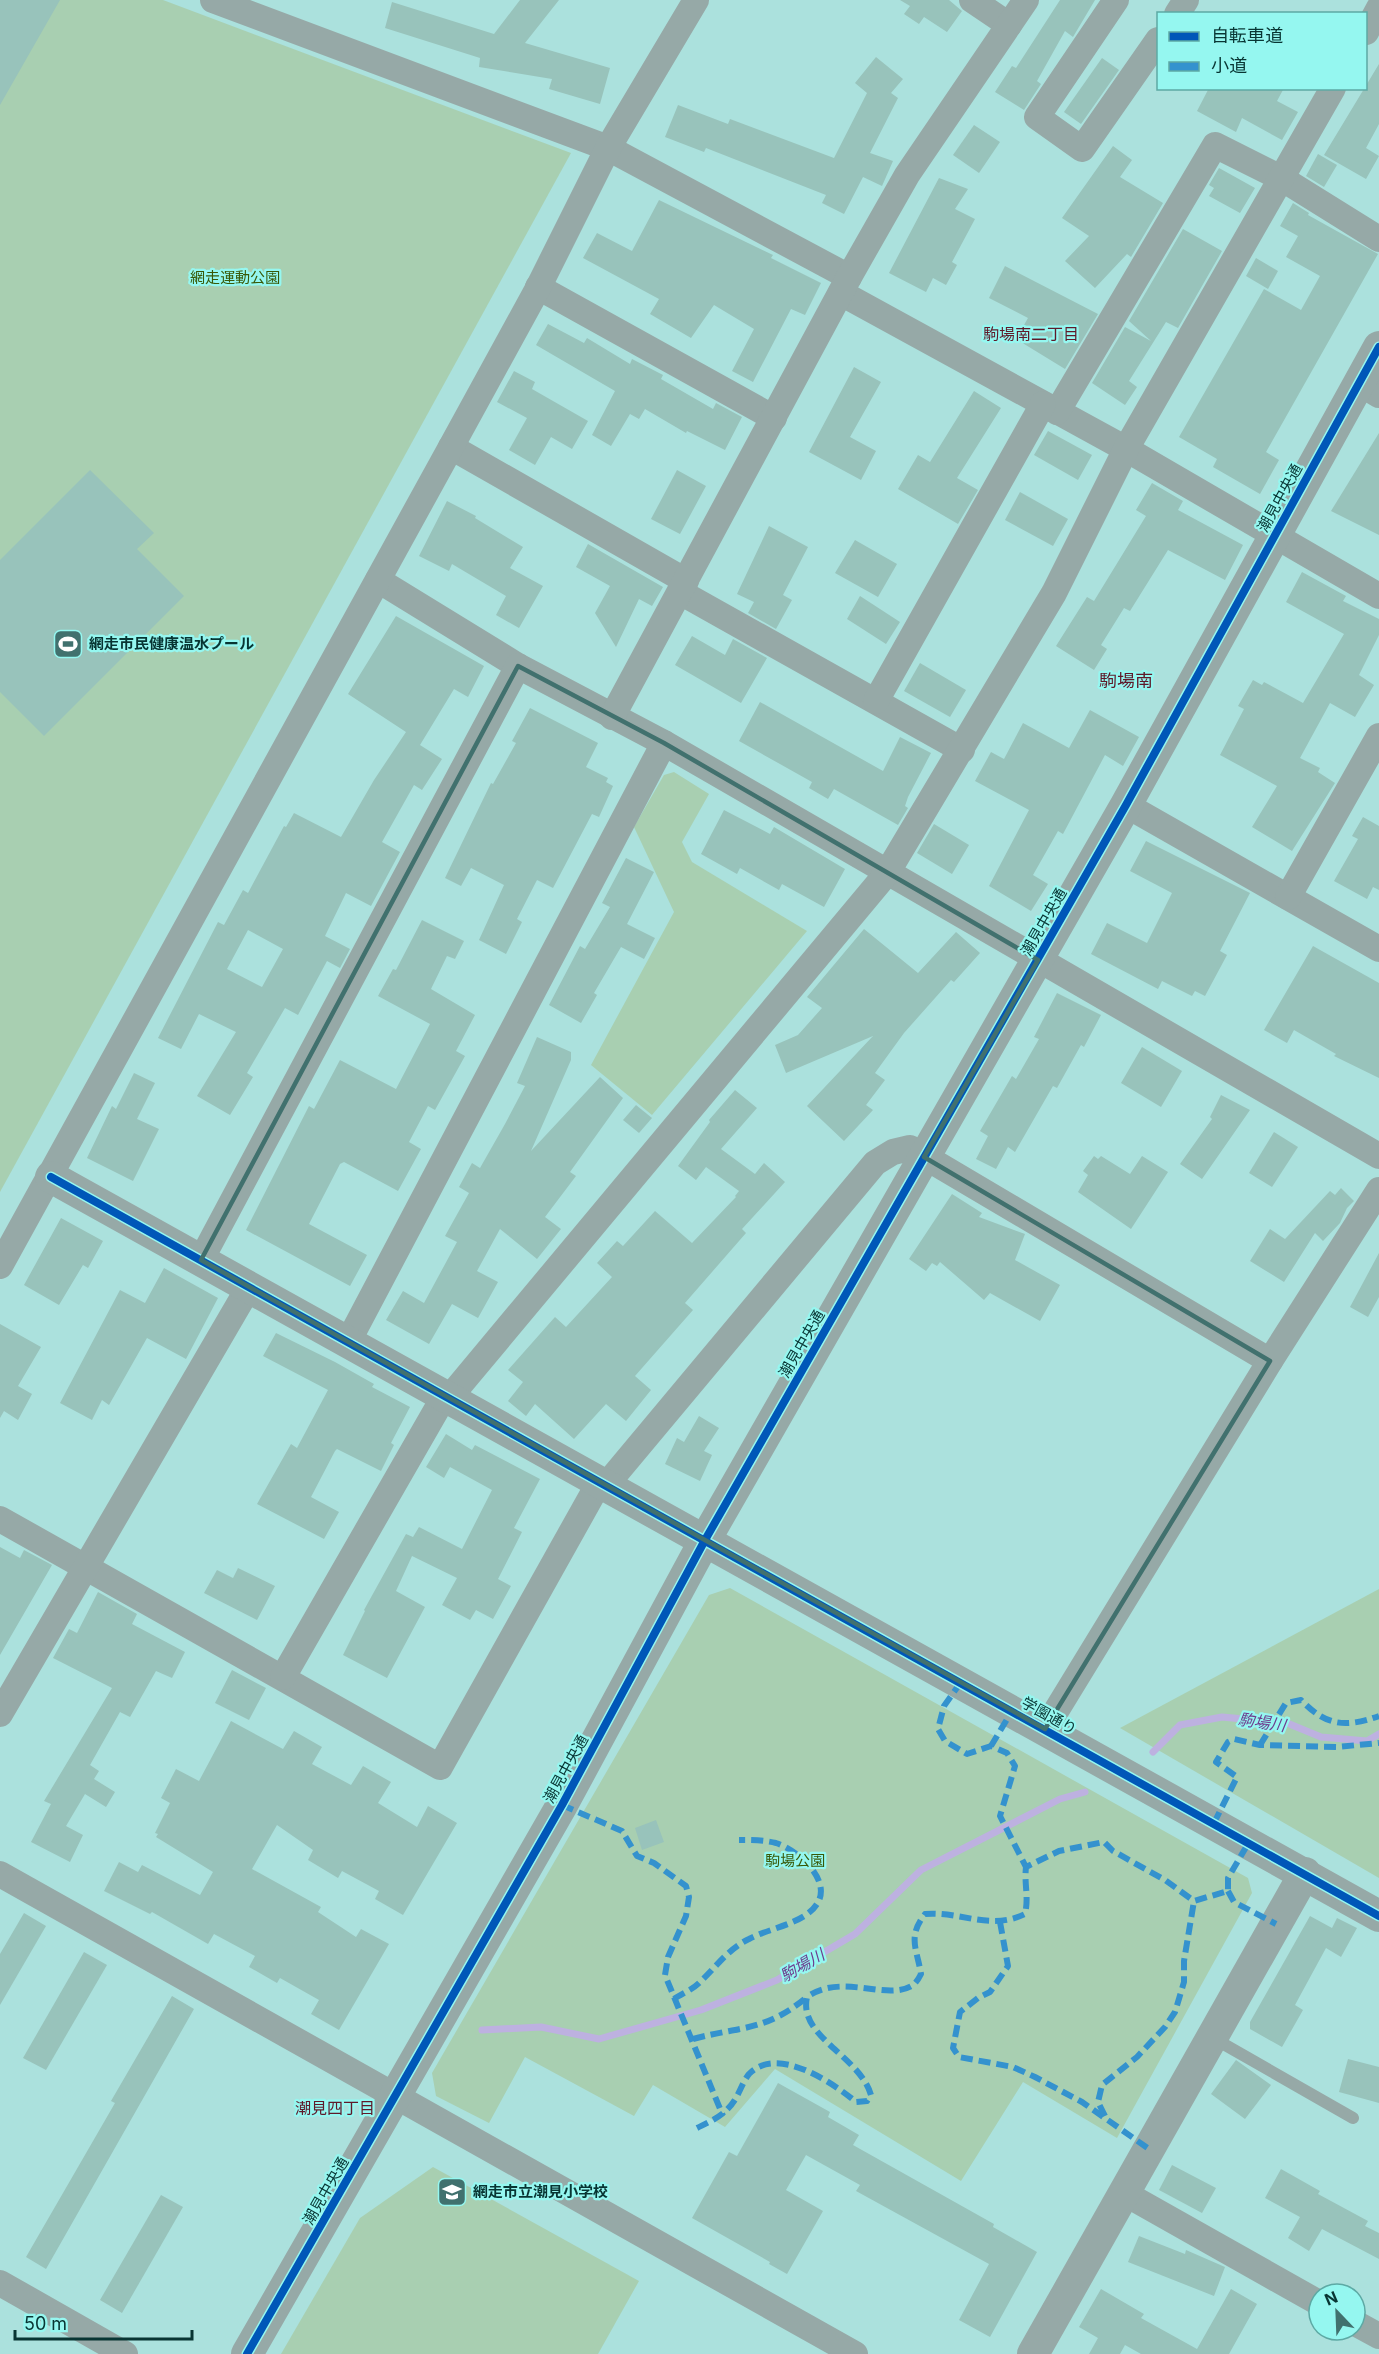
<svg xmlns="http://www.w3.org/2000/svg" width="1379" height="2354" font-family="Inter,'Noto Sans JP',sans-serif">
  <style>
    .green { fill: #a8cfb1 }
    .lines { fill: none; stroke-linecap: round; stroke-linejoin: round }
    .stream { stroke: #bdb1e0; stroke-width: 7 }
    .building { fill: #98c3bb; fill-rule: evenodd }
    .service { stroke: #96a9a7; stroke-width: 12 }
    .minor { stroke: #96a9a7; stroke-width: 26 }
    .tertiary { stroke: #96a9a7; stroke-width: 32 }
    .quiet { stroke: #3492ce; stroke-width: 6; stroke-dasharray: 12 6; stroke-linecap: butt }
    .cycleway-casing { stroke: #95f7f0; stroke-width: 11 }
    .cycleway { stroke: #0057b8; stroke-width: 8 }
    .marked { fill: none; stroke: #41716e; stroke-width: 4.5; stroke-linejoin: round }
    .labels { text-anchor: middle; stroke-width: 4.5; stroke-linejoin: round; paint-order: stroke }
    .park-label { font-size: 15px; fill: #395908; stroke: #95f7f0 }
    .street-label { font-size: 15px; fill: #083533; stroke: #95f7f0 }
    .poi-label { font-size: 15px; font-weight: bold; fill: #083533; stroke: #95f7f0; text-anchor: start }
    .neighbourhood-label { font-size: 16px; fill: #5f1a2a; stroke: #95f7f0 }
    .water-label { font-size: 16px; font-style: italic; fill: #6e3c8e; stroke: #95f7f0 }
    .quarter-label { font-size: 18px; fill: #5f1a2a; stroke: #95f7f0 }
  </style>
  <rect width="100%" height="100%" fill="#abe1dd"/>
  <g class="green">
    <polygon points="0,0 163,0 571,153 0,1192"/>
    <polygon points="674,772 709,794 682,842 692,862 807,931 652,1115 591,1065 674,912 634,827 664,775"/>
    <polygon points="730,1588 1248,1878 1252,1893 1117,2138 1023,2082 961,2181 775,2069 725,2127 653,2085 634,2116 525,2057 489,2123 436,2096 432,2073 709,1595"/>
    <polygon points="1379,1589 1379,1878 1120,1728"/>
    <polygon points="433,2167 639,2281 598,2354 281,2354 360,2218"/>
  </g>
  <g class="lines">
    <g class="stream">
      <polyline points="1153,1752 1180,1725 1222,1717 1287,1723 1321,1737 1367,1741 1379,1734"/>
      <polyline points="482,2030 541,2027 599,2039 701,2010 777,1980 855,1934 921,1870 1060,1799 1085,1792"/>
    </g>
  </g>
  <g class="building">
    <polygon points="0,0 60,0 0,105"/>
    <polygon points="520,0 559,0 525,43 610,68 600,104 549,89 552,79 479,67 480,58 385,28 392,2 494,34"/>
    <polygon points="900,0 949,0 962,11 947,32 924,17 919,24 904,14 910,6"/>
    <polygon points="1060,0 1095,0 1073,37 1065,31 1037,81 1041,84 1024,110 995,92 1012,66 1016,68"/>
    <polygon points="876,57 903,79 891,93 898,98 870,153 893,161 882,186 863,177 844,214 822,203 826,195 706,148 704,152 665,137 678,105 728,124 730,119 834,158 867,93 855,83"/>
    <polygon points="1102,58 1119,70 1081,124 1064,112"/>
    <polygon points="1379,64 1379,124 1366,148 1379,156 1366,179 1324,155"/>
    <polygon points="1209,88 1284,88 1277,101 1298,112 1282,140 1242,118 1236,132 1197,111"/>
    <polygon points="974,125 1000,142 979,173 953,155"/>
    <polygon points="1113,146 1132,160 1120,177 1163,203 1131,257 1127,254 1095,288 1065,261 1089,236 1062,218"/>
    <polygon points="1318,154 1337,165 1324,187 1306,176"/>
    <polygon points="1219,168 1255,188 1240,213 1209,196 1214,188 1209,185"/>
    <polygon points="939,178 968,189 955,209 975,219 952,262 957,265 946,285 933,278 926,292 889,273"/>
    <polygon points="659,200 773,255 771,258 821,283 805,315 791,309 753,382 732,371 754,329 714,305 691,338 650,314 659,299 583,258 597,233 632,251"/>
    <polygon points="1293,203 1309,213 1308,215 1378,254 1266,452 1279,460 1260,494 1213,467 1217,459 1179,437 1264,289 1301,310 1320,276 1286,257 1298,236 1280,226"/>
    <polygon points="1183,229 1222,251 1178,328 1166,322 1129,381 1137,387 1125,405 1092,383 1125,327 1151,341 1129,321"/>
    <polygon points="1256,258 1278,271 1268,289 1246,276"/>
    <polygon points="1005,266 1098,314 1065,369 1016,339 1028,318 989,298"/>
    <polygon points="548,324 584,343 587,338 630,364 632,359 663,375 661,379 713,409 716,403 742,417 725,450 687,431 686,433 645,409 639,419 630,414 611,446 592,435 615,391 536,345"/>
    <polygon points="854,367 881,382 850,437 876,451 861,480 809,452"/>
    <polygon points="514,371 535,382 532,389 588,421 572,449 551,437 535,465 509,450 527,418 497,402"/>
    <polygon points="974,391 1001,408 957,478 978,490 958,524 898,489 918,455 930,462"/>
    <polygon points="1048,431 1092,455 1078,480 1034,455"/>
    <polygon points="1379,433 1379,535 1331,511"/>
    <polygon points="90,470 154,533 137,549 184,596 44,736 0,692 0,560"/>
    <polygon points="677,470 706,486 680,534 651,519"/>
    <polygon points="1152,483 1183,501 1178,510 1243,545 1225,580 1168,550 1130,611 1124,608 1101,645 1107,649 1094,670 1056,646 1087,597 1094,601 1146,516 1136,510"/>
    <polygon points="1020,492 1068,519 1053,546 1005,520"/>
    <polygon points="447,501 476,516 475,518 523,547 510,568 543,586 519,628 496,615 506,596 452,564 449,571 419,556"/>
    <polygon points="769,526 808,547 783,595 792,600 776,629 748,613 754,602 737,594"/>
    <polygon points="855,540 897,564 878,597 835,573"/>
    <polygon points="588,544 663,587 652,606 639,599 616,647 595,613 610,586 576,567"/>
    <polygon points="1302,572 1346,596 1343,601 1379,619 1379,635 1359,675 1374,685 1355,717 1330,703 1300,758 1320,768 1318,772 1335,783 1292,851 1252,827 1277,786 1220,755 1244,709 1238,706 1253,680 1262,685 1264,682 1303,703 1344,634 1286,602"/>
    <polygon points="860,596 900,622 886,644 847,619"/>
    <path d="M396,616L484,666L468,697L454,689L420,745L442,759L422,790L414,785L382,842L400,852L371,906L346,893L325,936L350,949L340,968L327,961L298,1015L285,1008L247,1073L253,1077L230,1115L197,1096L236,1032L199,1014L181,1049L158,1038L218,922L224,925L243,890L248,893L284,826L286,827L294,813L341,837L374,780L406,732L348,694ZM248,930L283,949L262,987L227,969Z"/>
    <polygon points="692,636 725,655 733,639 767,658 741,703 675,665"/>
    <polygon points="920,663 966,690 950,717 904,691"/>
    <polygon points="760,702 883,771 900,737 931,753 908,797 905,806 908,808 898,825 834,789 828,799 809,788 812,782 739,741"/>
    <polygon points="530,708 598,743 586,767 608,778 606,782 613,786 599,817 592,814 553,888 537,880 517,919 522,922 506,954 479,940 504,885 471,868 461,886 445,878 491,783 493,784 516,743 512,741"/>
    <polygon points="1090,710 1139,737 1123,766 1105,755 1063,834 1058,831 1033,875 1048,884 1031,911 989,886 1029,810 975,781 991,752 1004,759 1023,723 1069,748"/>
    <polygon points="724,810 770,834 774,827 845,869 824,907 782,884 779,890 740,868 737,874 701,854"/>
    <polygon points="1363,817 1379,826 1379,890 1373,887 1367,899 1334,881 1358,839 1352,836"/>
    <polygon points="934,824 969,845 952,874 917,853"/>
    <polygon points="1146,841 1250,893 1220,951 1227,955 1205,996 1195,991 1192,996 1162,981 1158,989 1091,954 1107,923 1147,943 1172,893 1130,871"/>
    <polygon points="626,858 654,872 627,924 655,938 644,959 621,947 594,993 597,995 581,1023 549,1005 580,946 585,949 610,907 602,903"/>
    <polygon points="422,920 464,941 455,959 447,956 431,989 475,1015 456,1051 465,1056 435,1110 428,1106 409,1142 421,1149 398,1191 344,1162 340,1164 309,1224 367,1255 350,1286 246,1230 309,1106 314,1109 340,1060 396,1089 430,1024 378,996 393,969 396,970"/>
    <polygon points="864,929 918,973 956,932 980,953 954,982 951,980 904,1033 875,1073 885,1080 866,1105 873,1110 844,1141 807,1106 873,1036 786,1073 775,1045 798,1035 822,1008 807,997"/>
    <polygon points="1313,946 1379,983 1379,1078 1334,1056 1336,1054 1294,1030 1287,1043 1264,1030"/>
    <polygon points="1057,993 1101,1015 1084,1047 1081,1045 1057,1088 1053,1086 1015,1152 1008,1147 996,1169 976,1159 988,1136 980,1131 1012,1076 1016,1079 1039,1039 1034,1037"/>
    <polygon points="537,1037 571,1052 571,1060 531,1151 600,1077 623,1098 570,1172 576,1176 545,1217 561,1229 537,1259 500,1229 477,1271 498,1282 478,1318 452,1304 429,1344 386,1320 403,1291 424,1303 457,1242 445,1236 469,1193 459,1187 472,1163 480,1168 505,1124 525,1086 517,1083"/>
    <polygon points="1142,1047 1182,1071 1161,1107 1121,1083"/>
    <polygon points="134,1073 155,1083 137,1119 159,1129 133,1181 87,1158 112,1106 116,1109"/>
    <polygon points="735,1090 757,1108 721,1149 755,1174 764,1163 785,1182 742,1229 746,1233 685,1303 693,1310 635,1376 651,1390 626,1421 606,1404 574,1439 535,1404 526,1416 508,1401 523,1382 508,1370 555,1317 566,1327 612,1277 597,1263 617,1241 623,1246 655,1211 692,1243 736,1197 735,1196 739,1191 706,1167 696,1180 678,1166 710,1122 709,1120"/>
    <polygon points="1221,1095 1250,1110 1202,1179 1180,1164 1212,1119 1210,1117"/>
    <polygon points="636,1105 652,1118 639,1133 623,1120"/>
    <polygon points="1274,1132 1298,1147 1272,1187 1249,1173"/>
    <polygon points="1094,1156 1098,1159 1101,1156 1130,1174 1142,1156 1168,1172 1131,1229 1078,1192 1088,1175 1083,1171"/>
    <polygon points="1341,1188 1354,1201 1347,1208 1340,1223 1323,1241 1315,1233 1284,1282 1250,1261 1270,1229 1285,1239 1330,1191 1335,1195"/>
    <polygon points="952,1194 982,1213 979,1217 1025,1234 1015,1260 1060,1285 1040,1321 990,1293 984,1300 940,1262 937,1266 932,1263 926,1271 909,1259"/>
    <polygon points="61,1218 103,1241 88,1268 83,1265 59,1305 24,1285"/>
    <polygon points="1379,1253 1379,1297 1368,1317 1350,1307"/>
    <polygon points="164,1268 218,1298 186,1359 147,1338 109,1405 102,1400 92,1420 60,1403 120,1290 145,1303"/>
    <polygon points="0,1324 41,1347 18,1386 32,1394 18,1420 4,1411 0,1418"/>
    <polygon points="276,1333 335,1362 374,1384 372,1387 410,1407 391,1443 394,1445 381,1471 337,1449 335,1451 311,1497 339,1512 324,1539 257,1504 291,1444 297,1448 328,1390 263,1356"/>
    <polygon points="699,1416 719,1428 704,1451 712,1455 700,1481 665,1464 677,1438 684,1442"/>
    <polygon points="446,1434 472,1450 475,1445 540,1479 514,1528 522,1532 498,1579 511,1586 493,1619 476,1610 470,1620 442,1605 457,1578 412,1556 396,1591 425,1607 387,1678 343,1655 365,1611 364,1610 406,1534 413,1537 419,1527 462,1549 492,1490 450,1467 444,1478 426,1467"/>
    <polygon points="0,1547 20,1558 24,1550 52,1565 0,1655"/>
    <polygon points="238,1568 275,1586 257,1620 204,1593 217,1570 233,1578"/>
    <polygon points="98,1592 137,1614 132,1624 185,1652 172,1678 156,1671 130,1717 120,1712 90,1765 99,1771 94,1779 115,1792 106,1807 85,1794 66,1826 83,1835 70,1862 31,1842 51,1804 44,1801 112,1688 53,1658 69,1629 77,1633"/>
    <polygon points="232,1670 266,1688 249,1720 215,1703"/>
    <polygon points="231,1721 283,1749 294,1731 322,1747 312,1764 351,1785 363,1766 391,1782 378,1803 417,1827 428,1806 457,1823 403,1915 375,1899 379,1891 342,1871 338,1878 308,1860 313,1850 277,1825 252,1869 321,1907 318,1912 356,1937 361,1929 389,1944 339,2030 311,2014 319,2000 280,1978 277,1983 249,1967 255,1956 214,1934 208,1944 152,1912 150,1914 104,1891 119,1862 138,1872 142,1865 200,1895 213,1872 156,1837 158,1834 155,1833 170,1803 161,1798 176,1769 199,1781"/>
    <polygon points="656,1820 664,1842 642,1850 635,1828"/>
    <polygon points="24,1913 46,1926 0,2005 0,1954"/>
    <polygon points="1310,1916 1332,1928 1337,1918 1357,1928 1341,1957 1326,1948 1295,2005 1303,2010 1282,2047 1250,2029 1250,2022"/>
    <polygon points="84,1952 107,1965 46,2070 23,2058"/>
    <polygon points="172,1996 194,2009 46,2269 26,2257 115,2103 111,2101"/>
    <polygon points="1348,2059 1379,2067 1379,2103 1339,2092"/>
    <polygon points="1236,2060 1271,2085 1245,2119 1211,2094"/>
    <polygon points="778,2083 830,2112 828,2117 859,2135 853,2145 994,2224 993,2227 1037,2252 990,2337 959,2320 989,2264 856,2191 860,2185 806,2155 786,2190 823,2211 787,2274 769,2264 770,2262 692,2218 729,2152 737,2156"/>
    <polygon points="1172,2165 1216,2188 1202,2213 1159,2190"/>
    <polygon points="1281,2169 1320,2191 1318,2194 1368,2221 1365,2226 1379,2233 1379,2259 1322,2229 1309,2251 1288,2238 1300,2217 1265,2198"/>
    <polygon points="161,2195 183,2207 122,2313 100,2300"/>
    <polygon points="1139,2236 1185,2254 1186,2250 1225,2267 1214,2296 1128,2262"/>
    <polygon points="1101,2289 1144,2314 1141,2318 1197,2349 1231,2289 1257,2304 1229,2354 1141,2354 1125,2345 1120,2354 1089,2354 1098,2338 1079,2327"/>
  </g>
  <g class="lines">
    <polyline class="service" points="1213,2038 1353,2118"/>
    <g class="minor">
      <polyline points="213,0 608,148 849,277"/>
      <polyline points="972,0 1009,25"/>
      <polyline points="1116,0 1037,117 1082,149 1158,40"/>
      <polyline points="1177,14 1186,0"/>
      <polyline points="1366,32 1379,8"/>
      <polyline points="538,287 774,418"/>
      <polyline points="841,293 1126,449 1379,596"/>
      <polyline points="1359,383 1379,395"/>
      <polyline points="1057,412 1215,145 1281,178 1379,239"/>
      <polyline points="451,447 686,581"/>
      <polyline points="378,580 518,666 664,743 1379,1156"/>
      <polyline points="680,592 962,750"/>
      <polyline points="876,701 1043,404"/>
      <polyline points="612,717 849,277 907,175 1026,0"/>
      <polyline points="1126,805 1379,949"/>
      <polyline points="1288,897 1379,736"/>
      <polyline points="201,1260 518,666"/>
      <polyline points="0,1266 451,447 537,290 608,148 696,0"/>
      <polyline points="348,1342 664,743"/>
      <polyline points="449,1398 887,873 1054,593 1126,449 1333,88"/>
      <polyline points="607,1484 875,1163 893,1152 910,1148 1270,1361"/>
      <polyline points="0,1519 440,1767 600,1481"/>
      <polyline points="283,1677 445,1395"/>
      <polyline points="0,1714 249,1287"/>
      <polyline points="1045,1729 1270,1361 1379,1190"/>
      <polyline points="0,1874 855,2354"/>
      <polyline points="1124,2193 1319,2303"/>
      <polyline points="0,2283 125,2354"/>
      <polyline points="1355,2323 1379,2336"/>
    </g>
    <g class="tertiary">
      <polyline points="51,1177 1379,1916"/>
      <polyline points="247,2354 562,1805 705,1540 1126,805 1379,347"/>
      <polyline points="1033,2354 1305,1873"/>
    </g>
    <g class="quiet">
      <polyline points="961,1682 944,1706 938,1729 945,1741 967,1754 991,1746 1007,1753 1015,1766 1000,1816 1026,1867"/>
      <path d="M1260,1745L1286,1703L1301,1700C1326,1726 1345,1728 1379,1716"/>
      <polyline points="991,1746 1012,1711"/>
      <polyline points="562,1805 622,1831 637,1856 654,1863 686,1886 689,1897 686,1916 668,1957 665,1975 723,2116"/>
      <polyline points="1214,1823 1237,1777 1216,1762 1228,1742 1234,1739 1260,1745 1337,1747 1379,1743"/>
      <polyline points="1228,1891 1234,1902 1276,1924"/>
      <polyline points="1000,1922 1008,1966 990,1992 978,1998 960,2012 953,2048 959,2057 1013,2067 1035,2077 1082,2102 1149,2149"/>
      <path d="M674,1999C683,1993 694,1989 701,1981C717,1966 728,1949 749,1939C769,1928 804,1924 817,1904C833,1880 796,1849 776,1843C764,1840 751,1840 739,1840"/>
      <path d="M693,2039C740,2026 765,2032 807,1997"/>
      <polyline points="1105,2116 1098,2102 1102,2085 1137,2057 1165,2027 1175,2012 1184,1982 1184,1961 1194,1901"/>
      <path d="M697,2128C713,2120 726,2115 736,2098C740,2091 744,2080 749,2074C777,2045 832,2082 856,2102L867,2101L871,2095C859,2055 798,2037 807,1997C842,1972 887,2002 913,1985C916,1983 919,1978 921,1974C917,1949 907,1937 925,1914C960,1911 990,1931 1025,1914C1029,1897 1024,1884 1026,1867L1059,1851L1104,1842L1113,1851L1165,1880L1194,1901L1228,1891V1878L1249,1842"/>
    </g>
    <g class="cycleway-casing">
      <g id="cycleway">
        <polyline points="51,1177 1379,1916"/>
        <polyline points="247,2354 562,1805 705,1540 1126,805 1379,347"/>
      </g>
    </g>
    <use href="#cycleway" class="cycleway"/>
  </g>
  <path class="marked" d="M518,666L664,743L1038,960L924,1157L1270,1361L1045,1729L201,1260Z"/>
  <defs>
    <g id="stadium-square" transform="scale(1.5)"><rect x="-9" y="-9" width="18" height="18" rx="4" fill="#41716e" stroke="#95f7f0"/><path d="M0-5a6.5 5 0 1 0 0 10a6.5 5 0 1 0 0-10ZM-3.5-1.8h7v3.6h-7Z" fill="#fff"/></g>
    <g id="school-square" transform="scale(1.5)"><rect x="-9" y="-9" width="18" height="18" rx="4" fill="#41716e" stroke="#95f7f0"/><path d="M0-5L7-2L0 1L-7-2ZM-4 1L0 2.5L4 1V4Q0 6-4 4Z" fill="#fff"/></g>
  </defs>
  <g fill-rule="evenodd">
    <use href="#stadium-square" x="68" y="644"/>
    <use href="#school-square" x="452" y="2192"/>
  </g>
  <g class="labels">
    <g class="park-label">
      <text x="235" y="283">網走運動公園</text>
      <text x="795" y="1866">駒場公園</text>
    </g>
    <g class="street-label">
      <text transform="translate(1280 498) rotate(-61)" y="5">潮見中央通</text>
      <text transform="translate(1044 922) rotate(-60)" y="5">潮見中央通</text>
      <text transform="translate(802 1344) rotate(-60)" y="5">潮見中央通</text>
      <text transform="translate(1049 1716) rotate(29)" y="5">学園通り</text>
      <text transform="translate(566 1769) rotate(-61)" y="5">潮見中央通</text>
      <text transform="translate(326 2191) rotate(-60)" y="5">潮見中央通</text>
    </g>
    <g class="poi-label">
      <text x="89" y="649">網走市民健康温水プール</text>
      <text x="473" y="2197">網走市立潮見小学校</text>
    </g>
    <g class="neighbourhood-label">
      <text x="1031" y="340">駒場南二丁目</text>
      <text x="335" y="2114">潮見四丁目</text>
    </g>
    <g class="water-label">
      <text transform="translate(1262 1722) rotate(8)" y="6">駒場川</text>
      <text transform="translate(802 1965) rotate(-30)" y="6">駒場川</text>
    </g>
    <g class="quarter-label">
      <text x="1126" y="687">駒場南</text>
    </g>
  </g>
  <rect x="1157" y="12" width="210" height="78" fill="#95f7f0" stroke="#5da9a4" stroke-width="1.5"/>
  <rect x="1169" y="32" width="30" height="9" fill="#0057b8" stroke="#5da9a4" stroke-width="1.5"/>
  <text x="1211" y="42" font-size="18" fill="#083533">自転車道</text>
  <rect x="1169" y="62" width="30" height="9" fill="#3492ce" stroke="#5da9a4" stroke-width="1.5"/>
  <text x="1211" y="72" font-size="18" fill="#083533">小道</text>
  <g transform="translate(1337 2312) rotate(337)"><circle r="28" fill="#95f7f0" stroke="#5da9a4" stroke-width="1.5"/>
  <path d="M0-4.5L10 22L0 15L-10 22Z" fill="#41716e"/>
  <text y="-9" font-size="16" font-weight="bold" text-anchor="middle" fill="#083533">N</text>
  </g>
  <path d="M15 2330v9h177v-9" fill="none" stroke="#083533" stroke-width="3"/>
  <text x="24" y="2330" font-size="18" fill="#083533" stroke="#95f7f0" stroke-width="4.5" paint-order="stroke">50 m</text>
</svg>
